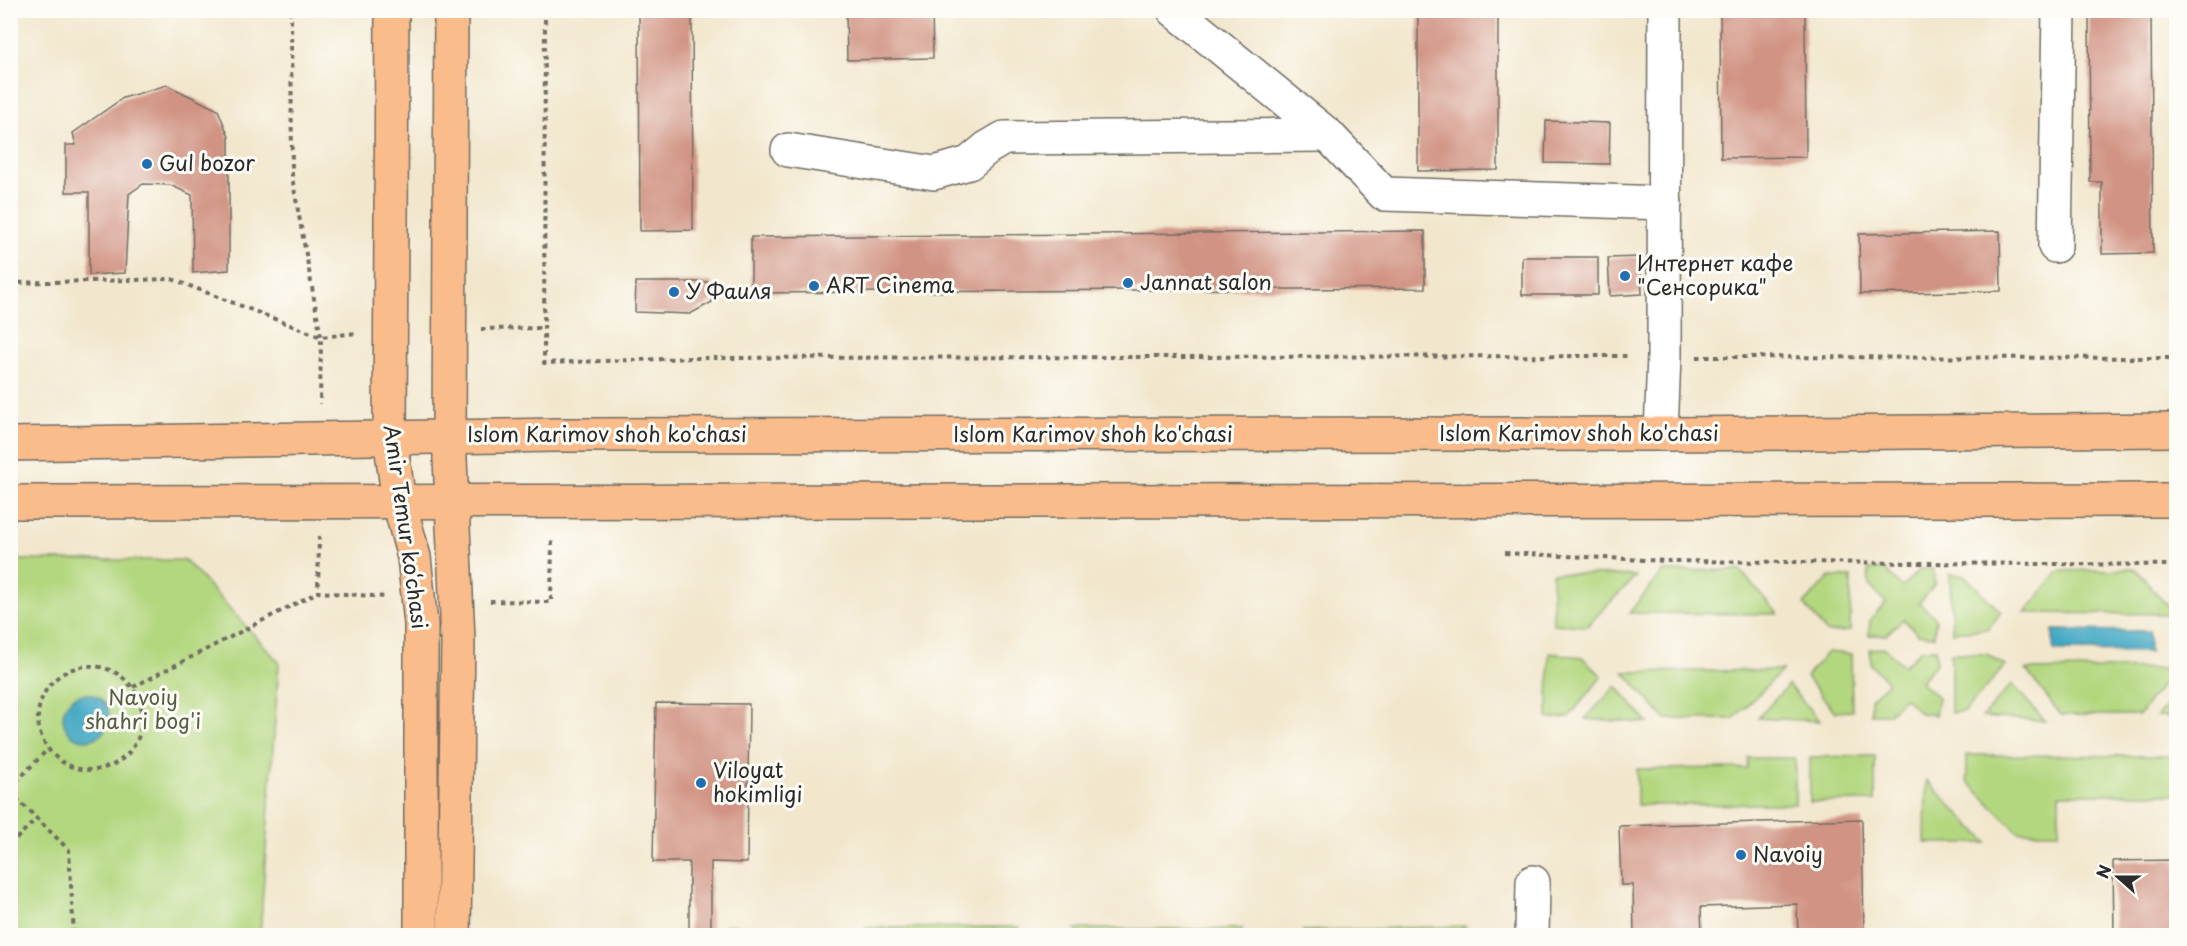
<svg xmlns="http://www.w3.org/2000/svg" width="2187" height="946" font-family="'Playpen Sans',sans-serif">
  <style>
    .green { fill: #b3d77f; stroke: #6f8155; stroke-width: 1.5 }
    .water { fill: #43a8c3; stroke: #376a77; stroke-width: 1.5 }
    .building { fill: #d19484 }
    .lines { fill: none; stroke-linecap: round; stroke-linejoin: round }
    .minor-casing { stroke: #716d64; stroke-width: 36 }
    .major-casing { stroke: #716d64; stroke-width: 36 }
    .path { stroke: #716d64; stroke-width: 4; stroke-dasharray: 4.5 4.5; stroke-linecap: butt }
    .minor { stroke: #fff; stroke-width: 33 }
    .major { stroke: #fabc8b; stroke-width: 33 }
    .poi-dot { fill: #1f6fb2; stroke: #fdfcf7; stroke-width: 2 }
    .labels { text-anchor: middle; stroke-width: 6; stroke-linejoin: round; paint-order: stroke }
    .poi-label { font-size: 21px; fill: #2b2b2b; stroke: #fdfcf7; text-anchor: start }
    .street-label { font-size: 21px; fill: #2b2b2b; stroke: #fdfcf7 }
    .park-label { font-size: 21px; fill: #545f44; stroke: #fdfcf7 }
  </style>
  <rect width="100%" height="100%" fill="#fdfcf7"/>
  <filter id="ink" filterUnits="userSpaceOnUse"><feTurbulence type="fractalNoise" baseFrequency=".0167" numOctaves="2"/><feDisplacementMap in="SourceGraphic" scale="12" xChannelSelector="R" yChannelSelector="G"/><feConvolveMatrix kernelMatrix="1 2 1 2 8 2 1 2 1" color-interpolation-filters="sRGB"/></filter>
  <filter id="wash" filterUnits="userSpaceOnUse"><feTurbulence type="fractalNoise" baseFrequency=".008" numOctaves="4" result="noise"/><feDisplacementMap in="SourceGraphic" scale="24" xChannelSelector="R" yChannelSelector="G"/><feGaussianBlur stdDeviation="1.35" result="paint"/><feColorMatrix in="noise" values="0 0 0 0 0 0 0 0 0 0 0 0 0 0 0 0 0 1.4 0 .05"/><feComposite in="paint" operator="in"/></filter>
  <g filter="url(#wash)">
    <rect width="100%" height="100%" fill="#f2e7cd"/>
    <g class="green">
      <polygon points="10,560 185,560 279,662 260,935 11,935"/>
      <polygon points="1884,569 1902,587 1920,569 1934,569 1934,585 1919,603 1936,618 1934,636 1918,634 1903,619 1886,635 1869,635 1870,620 1886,603 1869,585 1868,570"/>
      <polygon points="2136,569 2174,614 2025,613 2059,571"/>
      <polygon points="1740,570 1778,614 1629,613 1663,571"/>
      <polygon points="1552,573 1636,576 1587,626 1553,624"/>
      <polygon points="1950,574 1964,575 2001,612 1988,629 1952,632"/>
      <polygon points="1830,577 1851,577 1850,631 1827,633 1804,604"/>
      <polygon points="1885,648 1904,666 1921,649 1936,649 1936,664 1920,682 1938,697 1935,715 1920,713 1905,698 1888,714 1871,714 1871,699 1888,682 1871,665 1870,649"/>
      <polygon points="1827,652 1851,654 1852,711 1835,712 1806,677"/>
      <polygon points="1549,653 1582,657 1602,676 1569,717 1548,719"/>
      <polygon points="1951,653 1987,654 2005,666 1965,711 1951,713"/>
      <polygon points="2174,668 2139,715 2061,715 2026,670"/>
      <polygon points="1783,670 1733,719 1665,719 1624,672"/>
      <polygon points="2012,684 2045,721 1982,717"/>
      <polygon points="1788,685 1820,721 1758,718"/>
      <polygon points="1616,686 1648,723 1585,719"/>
      <polygon points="2176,694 2176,717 2157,716"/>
      <polygon points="1967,755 2176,756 2176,794 2059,794 2059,832 2018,832 1967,781"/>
      <polygon points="1875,756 1875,801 1810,802 1810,757"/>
      <polygon points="1748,758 1795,758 1795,804 1637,805 1637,769 1747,768"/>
      <polygon points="1926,780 1987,842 1987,843 1925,843"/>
      <polygon points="726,925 781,927 780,935 726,935"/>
      <polygon points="1466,926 1454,936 1309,936 1303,931"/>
      <polygon points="1020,927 1009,936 867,935 866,928"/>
      <polygon points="1075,929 1243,929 1236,936 1083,936"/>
    </g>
    <g class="water">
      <polygon points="2053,630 2149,631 2149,652 2053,651"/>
      <circle cx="86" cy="717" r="23"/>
    </g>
    <g id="blocks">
      <g class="building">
        <polygon points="639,10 692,10 693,230 640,231"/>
        <polygon points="846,10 932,10 933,58 847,60"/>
        <polygon points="1418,10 1498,10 1498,170 1418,171"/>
        <polygon points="1720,10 1805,10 1806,157 1721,158"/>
        <polygon points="2089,10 2151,10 2153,253 2102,254 2102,182 2090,182"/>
        <polygon points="167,85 218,110 229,137 229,270 193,273 192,195 170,185 143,184 129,194 125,273 89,275 89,192 66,192 66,145 76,145 73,133 123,98"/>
        <polygon points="1546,121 1610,123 1609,164 1545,163"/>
        <polygon points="1425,231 1425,288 751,293 751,237"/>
        <polygon points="2000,231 2001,291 1860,294 1859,234"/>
        <rect x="1522" y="257" width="76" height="38"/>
        <polygon points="1640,257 1642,294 1610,296 1608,258"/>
        <polygon points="636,282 712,282 712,302 690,314 635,312"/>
        <polygon points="656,703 749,704 747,863 711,862 711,936 689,936 689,862 653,862"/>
        <polygon points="1862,819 1864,936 1798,936 1797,904 1701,907 1702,936 1634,936 1633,885 1621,885 1619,826"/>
        <polygon points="2176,860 2176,936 2114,936 2113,861"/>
      </g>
    </g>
  </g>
  <g filter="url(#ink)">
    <use href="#blocks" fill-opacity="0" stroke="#716d64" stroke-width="1.5"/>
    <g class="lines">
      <g class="minor-casing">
        <g id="minor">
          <polyline points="1174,10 1328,135 1384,194 1665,203"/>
          <polyline points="788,150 934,173 969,163 987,148 1004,138 1328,135"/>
          <polyline points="2055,246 2059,10"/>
          <polyline points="1661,434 1664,356 1665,10"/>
          <polyline points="1532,936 1533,882"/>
        </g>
      </g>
      <g class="major-casing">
        <g id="major">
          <polyline points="392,10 390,437 399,502 414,557 421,624 421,936"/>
          <polyline points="451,10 449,436 458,639 454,936"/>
          <polyline points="10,444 556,435 1670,434 2176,430"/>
          <polyline points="10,502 2176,500"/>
        </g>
      </g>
      <g class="path">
        <polyline points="291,10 292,177 321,337 320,404"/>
        <polyline points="545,10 544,363 694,358 1630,356"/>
        <polyline points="10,283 172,279 321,337 357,333"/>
        <polyline points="481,329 544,328"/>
        <polyline points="1697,357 2176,358"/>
        <polyline points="319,536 318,592 386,597"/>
        <polyline points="1505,553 1666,561 2176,565"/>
        <polyline points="490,601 551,602 552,537"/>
        <circle cx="90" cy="718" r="52"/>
        <polyline points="133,687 318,592"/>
        <polyline points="10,788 48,749"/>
        <polyline points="10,792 69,850 74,936"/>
        <polyline points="10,845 37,818"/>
      </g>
      <use href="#minor" class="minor"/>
      <use href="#major" class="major"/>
    </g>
  </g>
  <g class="poi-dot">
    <circle cx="147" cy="164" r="6"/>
    <circle cx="1625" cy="276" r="6"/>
    <circle cx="1128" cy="283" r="6"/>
    <circle cx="814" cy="286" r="6"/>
    <circle cx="674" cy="292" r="6"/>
    <circle cx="701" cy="783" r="6"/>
    <circle cx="1741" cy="855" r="6"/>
  </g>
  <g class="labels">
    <g class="poi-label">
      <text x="159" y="171">Gul bozor</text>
      <text x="1637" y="271">Интернет кафе<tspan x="1637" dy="24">"Сенсорика"</tspan></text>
      <text x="1140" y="290">Jannat salon</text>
      <text x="826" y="293">ART Cinema</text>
      <text x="686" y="299">У Фаиля</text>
      <text x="713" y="778">Viloyat<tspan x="713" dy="24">hokimligi</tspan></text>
      <text x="1753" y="862">Navoiy</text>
    </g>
    <g class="street-label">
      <text x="1579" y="441">Islom Karimov shoh ko'chasi</text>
      <text x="607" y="442">Islom Karimov shoh ko'chasi</text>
      <text x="1093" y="442">Islom Karimov shoh ko'chasi</text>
      <text transform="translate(405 527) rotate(82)" y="7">Amir Temur ko‘chasi</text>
    </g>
    <g class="park-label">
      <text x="143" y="705">Navoiy<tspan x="143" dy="24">shahri bog'i</tspan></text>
    </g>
  </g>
  <rect width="2187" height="946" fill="none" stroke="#fdfcf7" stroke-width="36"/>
  <g transform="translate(2118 877) rotate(291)" stroke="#fdfcf7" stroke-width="4.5" paint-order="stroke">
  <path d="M0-4.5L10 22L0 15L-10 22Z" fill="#2b2b2b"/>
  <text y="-9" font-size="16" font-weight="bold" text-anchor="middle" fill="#2b2b2b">N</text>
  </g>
</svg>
